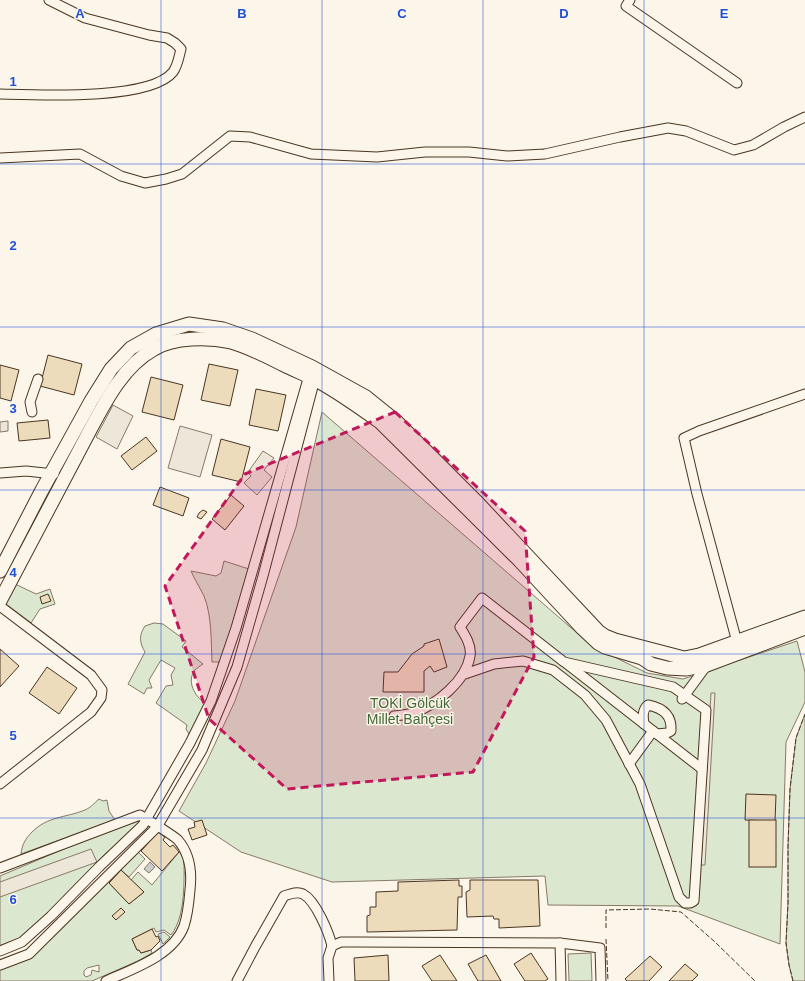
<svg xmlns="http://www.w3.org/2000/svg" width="805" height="981" font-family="Helvetica,sans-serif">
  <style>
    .green { fill: #dce7d0; stroke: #887966; fill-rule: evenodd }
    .parking { fill: #ede7d9; stroke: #887966 }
    .water { fill: #c9cecd; stroke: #887966 }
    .building { fill: #ecdcbc; stroke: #4a3520 }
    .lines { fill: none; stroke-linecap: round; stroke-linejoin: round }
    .street-casing { stroke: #4a3520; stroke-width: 11 }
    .secondary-casing { stroke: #4a3520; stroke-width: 15 }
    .street { stroke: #fbf6e9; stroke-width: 9 }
    .secondary { stroke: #fbf6e9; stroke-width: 13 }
    .fence { stroke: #4a3520; stroke-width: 1; stroke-dasharray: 5 2; stroke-linecap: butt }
    .marked { fill: #c2185b; fill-opacity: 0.2; stroke: #c2185b; stroke-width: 3; stroke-dasharray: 8 5; stroke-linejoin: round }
    .grid { fill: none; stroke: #1d4ed8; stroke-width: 1; stroke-opacity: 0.55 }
    .labels { text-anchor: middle; stroke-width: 3; stroke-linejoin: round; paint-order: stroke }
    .park-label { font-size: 14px; fill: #436837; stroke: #fbf6e9 }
    .grid-label { font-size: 13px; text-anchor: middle; font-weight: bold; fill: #1d4ed8; stroke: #fbf6e9; stroke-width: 3; stroke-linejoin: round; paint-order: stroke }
  </style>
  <rect width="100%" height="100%" fill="#fbf6e9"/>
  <g class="green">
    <polygon points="322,412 592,646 647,673 683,679 797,641 805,672 805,702 786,742 780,944 678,906 548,905 545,876 332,882 241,852 179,811 206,763 235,701 296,527"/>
    <path d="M224,561L249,569L221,662H212C211,641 212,616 204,596C200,588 195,580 191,571L216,576L221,573Z"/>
    <polygon points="15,584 36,594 50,589 55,604 40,609 31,623 4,603"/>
    <path d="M154,623L163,624L186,641L182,647L203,664C200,666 197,668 195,670C186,681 195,697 205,703L190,736L186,729L187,725L156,703L166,686L173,685L171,675L175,668L161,660L149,680L152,688H147L144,694L128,684L145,652C139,642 139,635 145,626Z"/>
    <polygon points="805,714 805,981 793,981 789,965 786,943 788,903 788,846 790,789 796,738"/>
    <path d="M99,799L103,801L107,800L109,811L115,820L21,854C22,845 25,839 32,832C48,816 65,818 85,810C93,806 93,804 99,799Z"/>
    <polygon points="137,818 141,824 103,856 84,879 19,940 0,949 0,876"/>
    <path d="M137,851L145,859L129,877L121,870L109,883L129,904L144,892L131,880L138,872L152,885L179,852L184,856C184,880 186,916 171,935L164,930L156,932L154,928L132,939L137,950H139L141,953L151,950L152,953L138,961L92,981H0V969L13,965L31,957ZM99,965V972L92,970L91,975L86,977L84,975V971L87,968Z"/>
    <polygon points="164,932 170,937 163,944 158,934"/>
    <polygon points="591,953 592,981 569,981 568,954"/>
  </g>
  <g class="parking">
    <polygon points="113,405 133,416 117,449 96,437"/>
    <polygon points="8,421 8,431 0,432 0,422"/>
    <polygon points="180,426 212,435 200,477 168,468"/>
    <polygon points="263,451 274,458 264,470 272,477 257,495 244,483 251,476 248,472"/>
    <polygon points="711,693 715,693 705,865 701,865"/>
    <polygon points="91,849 97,862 0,897 0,882"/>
  </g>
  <polygon class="water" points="150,862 155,867 149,873 144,869"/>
  <g class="building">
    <polygon points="48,355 82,364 74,395 40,386"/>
    <polygon points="209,364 238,370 230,406 201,400"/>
    <polygon points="0,365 19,370 11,401 0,398"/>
    <polygon points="151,377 183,385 174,420 142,412"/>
    <polygon points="256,389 286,395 278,431 249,425"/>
    <polygon points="48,420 50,438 19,441 17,423"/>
    <polygon points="146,437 157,451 132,470 121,456"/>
    <polygon points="221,439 250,447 241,482 212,475"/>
    <polygon points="160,487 189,498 183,516 153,505"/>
    <polygon points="231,495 244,506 225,530 212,519"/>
    <polygon points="203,510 207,512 201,519 197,517 199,513"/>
    <polygon points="48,594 51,601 42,604 40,597"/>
    <polygon points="439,639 447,667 434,672 430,666 424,671 424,692 383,692 384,672 398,672 412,654 424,646 424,644"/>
    <polygon points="0,649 19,666 0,687"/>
    <polygon points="47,667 77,688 59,714 29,693"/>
    <polygon points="746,794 776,795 775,821 745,820"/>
    <polygon points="202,820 207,835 192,840 188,829 195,827 194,822"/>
    <rect x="749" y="820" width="27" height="47"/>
    <polygon points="158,832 165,837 163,840 170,847 173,845 179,852 162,871 141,851"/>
    <polygon points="121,870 144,892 129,904 109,883"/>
    <polygon points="459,880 459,886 462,886 462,897 458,897 457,930 367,932 367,916 370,915 370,907 376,907 376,892 398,891 398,882"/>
    <polygon points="470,880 538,880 540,926 499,928 499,919 494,919 493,916 467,917 466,892 470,890"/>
    <polygon points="121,908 125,912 116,920 112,916"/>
    <polygon points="152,929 156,937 158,936 160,941 151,950 141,953 139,950 137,950 132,939"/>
    <polygon points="531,953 548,979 545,981 525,981 514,964"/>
    <polygon points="388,955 389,981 355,981 354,958"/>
    <polygon points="440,955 457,981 432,981 422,966"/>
    <polygon points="486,955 501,981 478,981 468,964"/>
    <polygon points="650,956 662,967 649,981 627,981 625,979"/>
    <polygon points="685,964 698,975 692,981 669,981"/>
  </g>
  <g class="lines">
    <g class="street-casing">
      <g id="street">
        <polyline points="630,0 626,6 737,83"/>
        <path d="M0,94C36,95 150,101 173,72C178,65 179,56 181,49L175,43L167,38L149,35L85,18L49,0"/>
        <polyline points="0,158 80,154 121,176 145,183 166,179 182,174 230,136 250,137 311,154 377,157 425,152 469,152 507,156 545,154 620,137 668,128 686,131 734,150 753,145 784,127 805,117"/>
        <polyline points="32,412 30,402 38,379"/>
        <polyline points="0,473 26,471 54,474"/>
        <polyline points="0,606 91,675 102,690 101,698 91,712 0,784"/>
        <polyline points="737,642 697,494 684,438 699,431 805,394"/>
        <polyline points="567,664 702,769"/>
        <polyline points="682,699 707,665"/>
        <path d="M394,716C400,715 407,715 413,713C436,705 466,681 470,656C472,646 465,635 460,627L482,598L564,662L673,687L706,710L694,901L690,903H685L679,897L640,784L606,720L585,695L553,670L523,661L494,664L462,675"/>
        <path d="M644,724C643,717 642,710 648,705C663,708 672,715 671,731L667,733L657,734"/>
        <polyline points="629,764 653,731"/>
        <path d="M0,868L140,815C148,820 173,835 178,840C190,854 192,873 190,890C189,902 188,914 184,926C173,956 132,969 106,981"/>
        <polyline points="560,943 561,981"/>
        <polyline points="0,951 22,942 51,916 99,867 143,825 190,743 211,701 236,628 310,372"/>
        <polyline points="0,965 29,954 157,827 202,750 237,667 263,576 316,375"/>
        <path d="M237,981L255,947L284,896C290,894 297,891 303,894C316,901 329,933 332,946"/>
        <polyline points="329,981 328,958 332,946 341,942 357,942 560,943 600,948 601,981"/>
      </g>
    </g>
    <g class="secondary-casing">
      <g id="secondary">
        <polyline points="0,571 42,490 91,401 111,369 131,348 156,334 189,324 223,329 252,339 312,367 366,397 397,422 476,501 598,631 605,636 615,640 684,658 699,655 805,617"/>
        <path d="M0,601L89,432C105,402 123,366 154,349C174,337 208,337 231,342C249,347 268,357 284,365C294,370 304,374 314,379C337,391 359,407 380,422L519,560L582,628L598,643L605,647L642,658L651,664L667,668L686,669L707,665L805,628"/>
      </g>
    </g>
    <use href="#street" class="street"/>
    <use href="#secondary" class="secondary"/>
    <g class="fence">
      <polyline points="606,928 606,910 650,909 681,912 715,942 755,981"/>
      <polyline points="606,939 608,981"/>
      <polyline points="793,981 789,965 786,943 788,903 788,846 790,789 796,738 805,714"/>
    </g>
  </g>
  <path class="marked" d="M395,412L525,531L534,657L473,772L287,789L209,719L165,586L245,474Z"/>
  <path class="grid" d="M161,0V981M322,0V981M483,0V981M644,0V981M0,164H805M0,327H805M0,490H805M0,654H805M0,818H805"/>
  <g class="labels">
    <g class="park-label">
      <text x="410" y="708">TOKİ Gölcük<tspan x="410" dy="16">Millet Bahçesi</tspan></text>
    </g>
  </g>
  <g class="grid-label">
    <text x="80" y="18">A</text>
    <text x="242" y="18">B</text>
    <text x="402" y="18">C</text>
    <text x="564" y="18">D</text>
    <text x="724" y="18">E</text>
    <text x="13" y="86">1</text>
    <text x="13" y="250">2</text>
    <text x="13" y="413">3</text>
    <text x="13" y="577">4</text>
    <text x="13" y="740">5</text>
    <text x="13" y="904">6</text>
  </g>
</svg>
